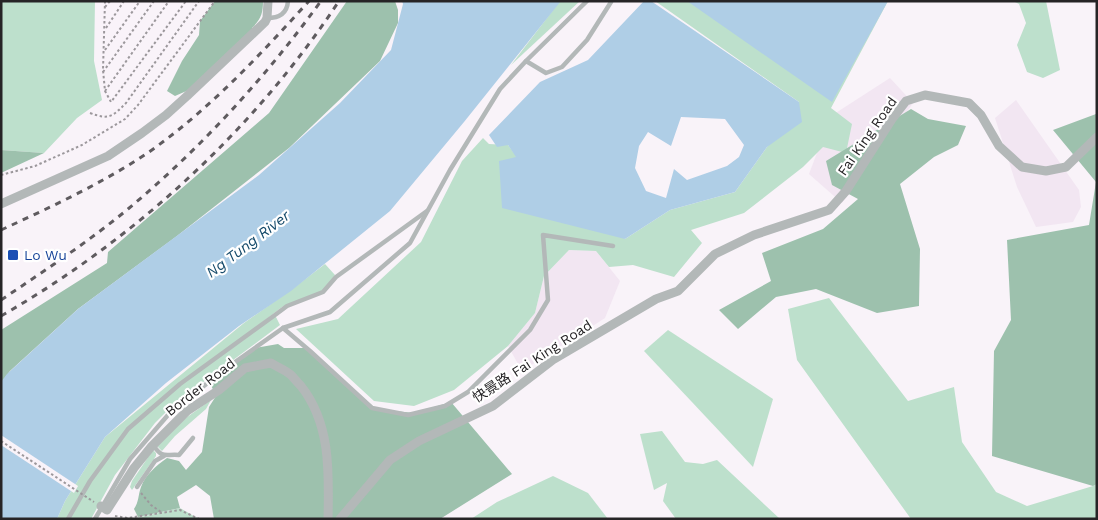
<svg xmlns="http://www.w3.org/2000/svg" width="1098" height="520" font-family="'Work Sans','Noto Sans SC',sans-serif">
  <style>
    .built { fill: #f2e6f2 }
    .green { fill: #bde0cc }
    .forest { fill: #9dc1ad }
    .water { fill: #afcee6; fill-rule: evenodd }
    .pier { fill: #f9f3f9 }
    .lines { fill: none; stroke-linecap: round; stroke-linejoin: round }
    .path { stroke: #9c989c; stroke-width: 2; stroke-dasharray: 2.5 2.5; stroke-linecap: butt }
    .service { stroke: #b3b8b8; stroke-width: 4.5 }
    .minor { stroke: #b3b8b8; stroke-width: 9 }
    .rail { stroke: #5f5b5f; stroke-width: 3; stroke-dasharray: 6 6; stroke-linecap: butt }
    .path-bridge { stroke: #9c989c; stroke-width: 2; stroke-dasharray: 2.5 2.5; stroke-linecap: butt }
    .transit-dot { fill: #1a4fb4; stroke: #fff; stroke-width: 2 }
    .labels { text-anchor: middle; stroke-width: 4.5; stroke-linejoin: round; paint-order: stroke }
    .street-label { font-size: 14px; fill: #262426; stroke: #fff }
    .transit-label { font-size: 14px; fill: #164399; stroke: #fff; text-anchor: start }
    .water-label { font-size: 15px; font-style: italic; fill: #154a6a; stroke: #fff }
  </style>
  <rect width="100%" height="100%" fill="#f9f3f9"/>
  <g class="built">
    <polygon points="890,78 913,103 842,203 809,174 831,116"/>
    <polygon points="1016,100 1079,190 1081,207 1073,222 1036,227 1017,187 995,118"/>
    <polygon points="569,250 596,251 620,281 605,318 522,371 508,346 535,313 544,276"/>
  </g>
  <g class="green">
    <polygon points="1,1 95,1 94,61 102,100 77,118 44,153 1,150"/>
    <polygon points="560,1 580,1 511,65"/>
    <polygon points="655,1 888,1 831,108 852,124 846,153 823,147 803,167 744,213 691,230 702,243 674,277 633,265 609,267 596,251 569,250 544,276 535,313 508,346 454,390 414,406 374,401 296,329 338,319 421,242 462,161 483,138 489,144 508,145 517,157 625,239 670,210 735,192 799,102"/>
    <polygon points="1013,1 1046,1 1060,70 1043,78 1027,72 1017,45 1026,23 1019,4"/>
    <polygon points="325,264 335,275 323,292 282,307 214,359 275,315 280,325 174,404 155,423 115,475 91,519 57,519 65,501 105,437 244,323 295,287"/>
    <polygon points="829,298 908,401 954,387 962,442 996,492 1027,506 1093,486 1097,484 1097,519 911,519 797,360 788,309"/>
    <polygon points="668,330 773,399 753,467 644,351"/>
    <polygon points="211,400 206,409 175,436 162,451 157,446 183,420"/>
    <polygon points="662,431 685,462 703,464 717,460 780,519 676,519 663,501 667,483 654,490 640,434"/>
    <polygon points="153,450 156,453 156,456 132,490 130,487 132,481"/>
    <polygon points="553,476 588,493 608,519 471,519 497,502"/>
    <polygon points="180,508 199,519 132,519"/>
  </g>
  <g class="forest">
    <path d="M215,1H263C263,13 261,19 252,28L255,34L198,86L175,96L167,91L182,61L199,35L200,21Z"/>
    <polygon points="347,1 395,1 398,10 398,23 380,61 289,148 177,236 78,309 10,371 1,383 1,330 107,263 108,252 269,113"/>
    <polygon points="911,109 928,119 966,126 958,145 934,157 900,184 920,249 919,306 877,313 816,289 776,297 738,329 719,310 771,281 762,253 823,229 858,199 832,185 826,161"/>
    <polygon points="1097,112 1097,484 1093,486 992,456 994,351 1011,320 1007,240 1089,225 1096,182 1053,130 1096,114"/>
    <polygon points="1,150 44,153 1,173"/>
    <path d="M278,344L284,348H307L376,409L414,413L451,402L512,474L440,519H214L210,496L196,485L177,497L180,508L138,517L134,509C139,502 138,495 141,487C146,474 156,466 167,458L179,461L186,470L202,452L209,407L216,396L210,383L255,348Z"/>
  </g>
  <g class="water">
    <polygon points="402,1 561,1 464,122 390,211 291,291 239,326 166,383 105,437 65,501 57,519 1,519 1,382 7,374 78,309 259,175 340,103 391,50 403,4"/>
    <path d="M644,1H651L799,102L802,122L767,147L735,192L670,210L625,239L502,208L499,161L516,157L508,145L497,147L489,135L540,82L588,60ZM681,117L725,119L744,145L739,157L727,166L687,180L674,169L666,198L646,191L635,168L639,146L648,132L671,146Z"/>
    <polygon points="687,1 888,1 832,102"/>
  </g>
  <polygon class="pier" points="1,435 78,486 74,493 1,445"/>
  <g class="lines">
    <g class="path">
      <polyline points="105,1 103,70 105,91 111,102 186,1"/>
      <polyline points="105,7 110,1"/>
      <polyline points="106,28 124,1"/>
      <polyline points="105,50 140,1"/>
      <polyline points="103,72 154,1"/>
      <polyline points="105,91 169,1"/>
      <path d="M90,113C109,120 112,117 126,103L199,1"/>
      <polyline points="1,175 35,166 82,145 125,119 138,105 215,1"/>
      <polyline points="141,493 151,505 161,512"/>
      <polyline points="115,516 128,518 180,510 199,519"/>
    </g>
    <g class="service">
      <path d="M267,18C279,18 287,14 288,1"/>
      <polyline points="526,61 587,1"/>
      <polyline points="283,328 310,351 372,408 408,415 445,406 468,392 530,330 548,300 543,235 613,246"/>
      <path d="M153,445C163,459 164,454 179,455L193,438"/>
      <polyline points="137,487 155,461 164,456"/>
      <polyline points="68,519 90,481 128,429 180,384 275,315 287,306 323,292 336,277 427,211"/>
      <polyline points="95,519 130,459 168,415 221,372 283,328 330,312 410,243 450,170 500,89 526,61 546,73 562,67 587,40 611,2"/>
    </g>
    <g class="minor">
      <polyline points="1,204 108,156 142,133 166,115 187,96 265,22 267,18 268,1"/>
      <path d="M101,506L107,510L134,468L151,447L187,411L219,390L245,368L271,363C277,367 285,370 291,375C294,378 297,382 301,386C331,424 329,473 328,519"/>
      <polyline points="340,519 390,460 419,441 493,406 554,359 656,299 678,291 715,254 754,235 829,210 846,191 892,119 906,101 925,95 969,103 981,115 999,146 1022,167 1046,171 1066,167 1097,137"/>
    </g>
    <g class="rail">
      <path d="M1,230C51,207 103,183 149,152C210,109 259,56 309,1"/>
      <path d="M1,300C44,271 88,242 128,209C201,148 265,78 321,1"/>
      <path d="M1,316C135,239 254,130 339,1"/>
    </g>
    <polyline class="path-bridge" points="1,441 94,502"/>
  </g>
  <rect class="transit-dot" x="7" y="249" width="12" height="12" rx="2.5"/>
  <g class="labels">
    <g class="street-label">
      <text transform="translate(867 136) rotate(-55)" y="5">Fai King Road</text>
      <text transform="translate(532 361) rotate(-33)" y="5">快景路 Fai King Road</text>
      <text transform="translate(200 387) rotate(-38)" y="5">Border Road</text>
    </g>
    <g class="transit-label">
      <text x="24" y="260">Lo Wu</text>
    </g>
    <g class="water-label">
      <text transform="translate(248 244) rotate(-37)" y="5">Ng Tung River</text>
    </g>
  </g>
  <rect width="1098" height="520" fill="none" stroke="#262426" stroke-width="5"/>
</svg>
